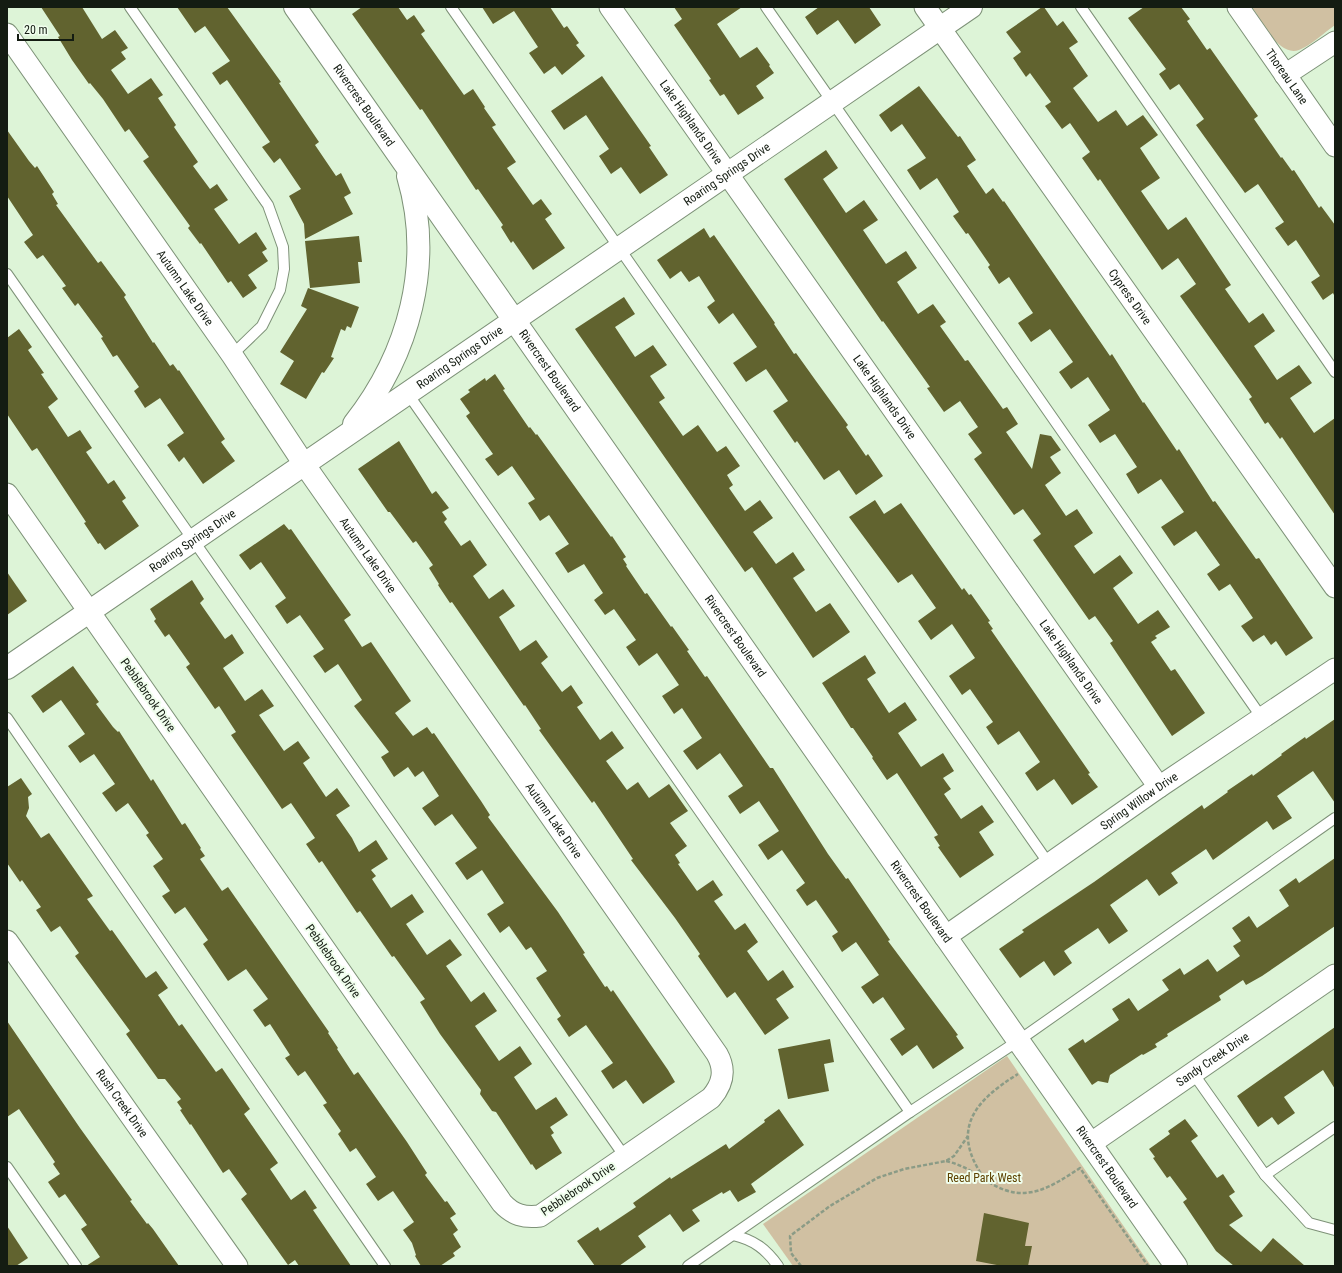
<svg xmlns="http://www.w3.org/2000/svg" width="1342" height="1273" font-family="'Roboto Condensed',sans-serif">
  <style>
    .green { fill: #d0c0a2 }
    .building { fill: #61632f }
    .lines { fill: none; stroke-linecap: round; stroke-linejoin: round }
    .service-casing { stroke: #7e9278; stroke-width: 12 }
    .minor-casing { stroke: #7e9278; stroke-width: 23 }
    .tertiary-casing { stroke: #7e9278; stroke-width: 24 }
    .path { stroke: #8b9b86; stroke-width: 2.5; stroke-dasharray: 4 2; stroke-linecap: butt }
    .service { stroke: #fff; stroke-width: 10 }
    .minor { stroke: #fff; stroke-width: 21 }
    .tertiary { stroke: #fff; stroke-width: 22 }
    .labels { text-anchor: middle; stroke-width: 4; stroke-linejoin: round; paint-order: stroke }
    .street-label { font-size: 12px; fill: #141c12; stroke: #f0feed }
    .park-label { font-size: 12px; fill: #5d4200; stroke: #f0feed }
  </style>
  <rect width="100%" height="100%" fill="#ddf4d7"/>
  <g class="green">
    <path d="M1252,7H1335V25C1325,32 1310,46 1299,50C1278,57 1262,21 1252,7Z"/>
    <polygon points="1007,1056 1151,1266 793,1266 763,1224"/>
  </g>
  <g class="building">
    <polygon points="41,7 82,7 102,39 115,30 128,48 121,52 126,59 111,70 128,94 151,78 163,95 158,98 176,125 174,127 198,162 193,166 210,189 217,184 228,200 214,209 239,244 256,232 267,249 262,252 268,261 248,275 257,288 243,298 231,281 228,283 201,243 200,244 188,228 190,226 143,161 149,157 129,129 125,132 103,99 90,83 89,84 72,60 58,37 60,36"/>
    <polygon points="177,7 227,7 281,82 279,83 319,142 315,145 336,176 341,173 351,193 344,197 353,214 305,239 304,224 289,196 301,189 280,158 274,163 262,147 270,142 227,80 220,85 212,73 230,61 205,26 195,33"/>
    <polygon points="362,7 398,7 407,20 414,15 425,31 421,34 464,95 473,89 485,107 484,108 496,125 492,127 516,162 507,168 533,205 541,199 552,214 545,219 565,248 533,270 513,241 511,243 501,227 503,225 478,189 476,190 422,109 420,110 352,14"/>
    <polygon points="482,7 550,7 564,28 567,26 579,43 576,45 585,56 562,75 555,66 544,74 529,53 538,47 514,11 493,24"/>
    <polygon points="674,7 742,7 717,24 740,58 757,47 770,65 769,66 774,73 756,86 764,98 738,115 724,94 720,96 709,80 711,79 674,25 682,19"/>
    <polygon points="819,7 869,7 881,25 855,44 838,20 817,35 805,17"/>
    <polygon points="1042,7 1044,7 1057,26 1063,21 1078,42 1069,48 1088,76 1073,88 1098,122 1116,110 1127,126 1143,115 1158,135 1140,148 1160,178 1141,191 1168,230 1186,217 1231,285 1225,289 1249,323 1263,313 1275,331 1254,346 1277,380 1299,365 1312,383 1290,398 1314,433 1335,418 1335,515 1282,437 1280,439 1268,422 1265,424 1249,399 1252,397 1180,296 1196,284 1178,258 1162,270 1100,179 1098,181 1082,158 1090,152 1070,123 1062,129 1045,106 1051,102 1030,73 1026,77 1013,58 1021,52 1006,32"/>
    <polygon points="1144,7 1181,7 1190,19 1187,21 1207,50 1210,48 1258,116 1254,119 1281,158 1282,157 1292,171 1294,170 1319,208 1321,206 1335,225 1335,297 1333,293 1323,300 1311,282 1320,276 1296,240 1288,246 1275,228 1284,222 1258,184 1245,193 1196,125 1204,119 1179,84 1170,90 1159,74 1166,69 1128,18"/>
    <polygon points="602,76 651,146 649,147 668,175 640,194 621,167 611,174 599,156 609,149 586,115 564,130 551,111"/>
    <polygon points="919,86 958,137 960,136 976,160 967,166 986,194 993,188 1003,202 1004,201 1110,356 1112,354 1143,403 1144,402 1177,451 1179,449 1213,502 1215,501 1256,559 1259,558 1313,638 1286,656 1276,641 1271,645 1264,635 1253,642 1241,626 1253,618 1230,584 1219,591 1207,574 1220,565 1196,531 1174,546 1161,527 1184,512 1161,479 1138,494 1126,474 1137,467 1115,434 1100,443 1088,425 1110,410 1088,377 1071,389 1059,372 1073,362 1050,329 1031,342 1018,323 1033,313 1009,277 999,284 988,267 990,265 968,233 966,234 953,216 959,212 937,178 920,190 907,170 926,158 902,124 891,132 879,115"/>
    <polygon points="7,130 29,161 35,168 37,166 54,192 52,194 58,204 56,205 98,263 101,261 126,295 124,297 153,343 154,342 170,366 173,364 178,371 179,370 225,439 221,442 235,461 203,484 184,457 179,462 167,445 184,433 160,398 145,408 134,391 139,387 117,355 113,357 101,338 103,337 78,303 75,306 62,288 66,286 43,255 37,259 24,242 33,235 7,196"/>
    <polygon points="826,150 838,168 823,179 846,213 864,200 878,220 863,230 886,264 906,251 917,268 897,282 918,314 933,304 946,322 940,326 965,361 968,360 1003,409 1007,407 1018,424 1006,432 1032,469 1040,434 1051,436 1061,450 1050,457 1061,473 1045,485 1066,516 1077,509 1093,533 1074,546 1094,574 1120,555 1133,573 1113,588 1138,624 1158,610 1170,627 1155,636 1157,638 1151,642 1171,671 1175,669 1205,713 1172,736 1110,643 1113,641 1095,616 1089,620 1033,540 1041,534 1023,509 1014,515 974,459 982,453 968,434 978,427 960,401 944,412 927,388 930,387 883,321 882,322 784,179"/>
    <polygon points="704,228 710,238 714,235 775,323 774,324 794,354 796,353 816,381 848,425 846,427 866,456 868,454 883,476 856,495 839,470 824,480 797,441 795,443 773,411 788,401 766,369 746,382 733,363 757,347 733,313 719,324 707,307 715,301 699,276 689,282 681,271 670,279 657,260"/>
    <polygon points="359,236 362,262 358,262 360,283 310,288 305,241"/>
    <polygon points="308,288 359,307 351,328 347,326 345,331 341,329 331,357 334,358 324,373 322,372 306,399 280,384 294,361 280,352 307,309 301,306"/>
    <polygon points="624,297 635,314 615,327 635,357 653,345 667,365 650,376 665,398 659,402 683,436 698,425 717,452 726,446 740,466 727,475 733,485 729,488 745,511 760,500 773,518 753,532 776,564 793,552 805,570 793,578 816,612 830,603 850,632 813,658 752,567 745,572 575,329"/>
    <polygon points="19,329 32,347 28,350 44,373 41,374 58,399 48,407 68,437 80,430 92,448 86,452 108,484 114,480 126,498 122,501 139,526 105,550 100,543 98,544 84,523 86,522 37,448 32,451 7,414 7,338"/>
    <polygon points="495,374 505,389 503,390 529,428 530,427 536,435 537,434 611,537 612,536 626,557 623,559 627,565 626,566 645,594 647,593 671,627 672,626 689,650 687,651 705,677 707,676 770,768 773,768 828,854 846,879 848,878 890,940 888,941 958,1035 956,1036 964,1048 933,1069 917,1045 902,1056 890,1039 905,1029 883,997 873,1004 861,987 879,975 856,942 842,952 832,936 838,932 816,900 807,906 796,890 805,883 782,850 768,860 758,845 779,831 759,801 740,814 728,796 743,786 720,753 697,770 683,751 702,738 682,708 674,714 662,696 679,685 657,653 639,666 626,647 636,640 614,609 605,615 594,600 603,593 584,564 568,573 555,553 569,544 549,515 540,521 528,503 535,499 512,466 498,476 485,459 493,454 466,416 470,413 460,399 470,392 468,390 485,378 486,381"/>
    <polygon points="399,441 432,494 436,491 449,508 442,512 447,519 444,522 461,546 470,540 487,565 473,576 489,599 503,589 515,606 499,617 520,651 536,640 548,657 541,663 562,692 571,685 583,703 577,707 600,740 612,731 624,748 606,761 627,790 638,782 649,798 669,784 688,811 670,823 687,846 675,855 680,863 678,864 697,891 713,880 723,895 714,901 735,930 745,923 758,942 747,951 768,981 783,970 794,987 776,999 789,1018 765,1035 735,992 727,998 698,956 700,954 675,918 631,860 633,859 594,801 592,803 552,748 539,730 541,729 525,705 524,706 452,602 450,603 438,585 439,584 429,568 433,565 416,541 413,543 390,512 388,512 358,469"/>
    <polygon points="875,500 884,514 901,503 962,590 964,588 969,595 971,594 990,621 988,622 993,629 991,630 1090,773 1088,774 1098,787 1072,805 1054,779 1037,791 1025,773 1040,762 1019,731 998,745 986,727 993,722 970,689 962,695 949,676 975,658 952,624 931,640 918,621 936,608 912,574 898,583 849,517"/>
    <polygon points="284,524 289,530 291,529 351,615 344,620 362,647 371,642 411,701 395,713 413,736 427,727 432,734 434,733 481,801 490,815 488,817 558,912 585,953 583,954 605,987 607,986 611,992 613,990 668,1070 675,1082 643,1104 626,1080 613,1089 601,1071 613,1063 586,1025 569,1037 557,1019 561,1016 536,978 547,971 531,947 526,950 509,926 500,933 487,914 504,903 482,870 467,880 455,863 477,848 452,814 435,826 422,808 439,796 423,771 415,777 408,767 394,777 381,757 389,752 354,706 362,700 338,664 325,673 313,656 324,649 300,615 287,624 275,606 286,598 261,562 250,570 239,555"/>
    <polygon points="7,572 27,601 7,615"/>
    <polygon points="192,580 204,599 200,603 225,639 232,634 244,653 223,668 245,701 262,689 274,706 259,715 284,751 298,741 310,758 303,763 326,797 337,788 350,806 336,815 352,838 359,852 376,840 388,859 371,870 376,876 372,879 391,908 412,894 424,912 406,924 427,955 450,939 462,955 446,966 471,1002 484,992 497,1011 475,1026 499,1061 520,1046 532,1064 514,1077 536,1110 556,1097 568,1115 550,1127 554,1133 551,1135 562,1153 536,1170 532,1164 531,1165 496,1112 492,1111 480,1094 481,1090 440,1034 420,1002 425,999 394,956 392,957 360,911 357,913 322,861 319,863 306,844 315,838 291,803 282,809 231,735 236,732 219,706 215,709 186,667 190,664 169,634 165,637 154,621 156,619 150,609"/>
    <polygon points="865,655 876,673 867,679 889,713 905,702 917,720 898,733 921,767 943,753 954,771 943,778 951,789 944,794 961,819 982,805 994,822 979,832 994,855 960,878 938,847 940,846 934,837 938,835 897,773 887,780 872,758 873,757 853,728 851,728 822,683"/>
    <polygon points="73,666 99,702 96,704 113,727 118,732 119,731 151,781 153,779 182,825 185,823 201,848 200,849 205,856 200,859 222,891 228,887 329,1032 328,1033 338,1048 337,1049 354,1075 358,1072 407,1142 427,1173 425,1175 445,1202 447,1201 456,1214 450,1218 458,1230 453,1234 461,1247 453,1253 455,1256 440,1266 421,1266 415,1256 416,1255 412,1243 403,1230 414,1222 393,1191 378,1201 366,1184 376,1177 356,1148 350,1152 338,1134 341,1131 323,1105 327,1103 305,1071 298,1076 285,1058 290,1055 270,1024 265,1027 253,1010 268,999 246,969 228,981 203,944 208,940 185,907 175,914 162,896 170,891 153,866 163,859 146,835 149,833 128,803 116,812 102,793 115,784 94,754 80,763 68,746 85,734 61,700 43,713 31,696"/>
    <polygon points="1335,719 1335,803 1313,771 1277,796 1292,818 1273,830 1267,821 1213,860 1206,849 1171,873 1178,883 1159,896 1147,879 1110,905 1128,931 1109,944 1098,928 1064,951 1072,963 1054,976 1044,961 1020,978 999,949 1024,932 1022,930 1094,882 1202,805 1204,809 1228,792 1227,791 1252,774 1253,776 1282,755 1281,754 1305,737 1306,739"/>
    <polygon points="21,778 32,794 28,797 29,808 26,816 41,838 49,833 93,896 87,899 110,931 112,930 146,978 156,971 168,988 158,995 179,1026 182,1024 216,1072 222,1068 250,1109 244,1114 278,1163 270,1169 291,1200 305,1190 317,1208 313,1210 351,1266 299,1266 295,1260 288,1265 241,1199 247,1194 229,1169 223,1173 191,1124 190,1125 180,1110 182,1109 177,1102 181,1099 165,1079 158,1079 126,1034 130,1031 75,956 79,953 60,926 51,932 36,910 41,907 22,880 20,882 7,863 7,787"/>
    <polygon points="1335,858 1335,926 1262,976 1246,985 1243,980 1219,996 1221,1000 1167,1034 1168,1036 1155,1044 1157,1047 1143,1055 1142,1054 1110,1075 1108,1083 1098,1081 1092,1085 1068,1049 1083,1039 1085,1043 1119,1020 1112,1009 1129,998 1138,1011 1169,990 1162,980 1180,968 1184,975 1208,959 1217,972 1240,956 1233,946 1241,941 1232,928 1249,916 1257,928 1289,906 1279,890 1296,878 1299,883"/>
    <polygon points="7,1021 80,1128 132,1200 130,1201 147,1224 148,1223 153,1229 179,1266 86,1266 100,1257 81,1229 87,1225 65,1194 59,1198 48,1182 60,1174 53,1164 55,1162 19,1109 7,1117"/>
    <polygon points="1335,1027 1335,1089 1323,1070 1284,1097 1295,1113 1278,1125 1272,1117 1258,1127 1237,1096"/>
    <polygon points="830,1039 834,1062 824,1064 829,1091 788,1099 778,1049"/>
    <polygon points="779,1109 804,1145 751,1184 756,1192 738,1202 730,1190 723,1194 722,1192 692,1210 700,1221 683,1232 670,1214 638,1236 646,1247 619,1266 595,1266 577,1241 598,1227 600,1231 636,1207 633,1203 670,1177 671,1179 726,1144 729,1149 765,1122 764,1120"/>
    <polygon points="1185,1119 1198,1136 1191,1141 1217,1178 1223,1174 1235,1192 1229,1196 1243,1216 1229,1225 1261,1252 1273,1238 1305,1266 1234,1266 1216,1251 1183,1202 1187,1199 1170,1176 1167,1178 1153,1158 1155,1157 1149,1149 1170,1134 1168,1131"/>
    <polygon points="984,1213 1029,1223 1025,1246 1032,1246 1028,1266 1002,1266 976,1261"/>
    <polygon points="7,1226 28,1258 16,1266 7,1266"/>
  </g>
  <g class="lines">
    <g class="service-casing">
      <g id="service">
        <polyline points="130,7 268,205 283,247 284,269 280,290 262,326 232,355"/>
        <polyline points="451,7 1049,864"/>
        <polyline points="766,7 1262,718"/>
        <polyline points="1081,7 1335,372"/>
        <polyline points="7,274 625,1157"/>
        <polyline points="408,394 910,1112"/>
        <polyline points="7,718 385,1266"/>
        <polyline points="1193,1073 1265,1175 1335,1127"/>
        <polyline points="7,1167 76,1266"/>
        <polyline points="1265,1175 1309,1223 1335,1230"/>
        <path d="M733,1235C754,1240 766,1249 778,1266"/>
        <polyline points="688,1266 910,1112 1018,1041 1335,818"/>
      </g>
    </g>
    <g class="minor-casing">
      <g id="minor">
        <path id="s1" d="M610,7L1159,787"/>
        <path id="s2" d="M925,7L1335,587"/>
        <path id="s3" d="M1238,7L1335,146"/>
        <path id="s4" d="M7,34L232,355L304,464L717,1054C726,1070 723,1084 711,1098L540,1216C524,1218 513,1215 502,1203L7,494"/>
        <polyline points="1285,75 1335,42"/>
        <path id="s5" d="M945,937L1159,787L1335,669"/>
        <path id="s6" d="M7,941L237,1266"/>
        <path id="s7" d="M1090,1144L1335,975"/>
      </g>
    </g>
    <g class="tertiary-casing">
      <g id="tertiary">
        <path id="s8" d="M295,7L1176,1266"/>
        <path d="M354,424C409,354 434,264 408,176"/>
        <path id="s9" d="M7,668L971,7"/>
      </g>
    </g>
    <g class="path">
      <path d="M946,1161C964,1165 977,1175 992,1184C1026,1204 1051,1187 1080,1168L1148,1266"/>
      <path d="M984,1178C950,1130 974,1101 1018,1074"/>
      <polyline points="801,1266 791,1253 790,1236 830,1206 877,1178 904,1169 946,1161 954,1156 968,1136"/>
    </g>
    <use href="#service" class="service"/>
    <use href="#minor" class="minor"/>
    <use href="#tertiary" class="tertiary"/>
  </g>
  <g class="labels">
    <g class="street-label">
      <text dy="4" stroke="none"><textPath href="#s3" startOffset="85">Thoreau Lane</textPath></text>
      <text dy="4" stroke="none"><textPath href="#s8" startOffset="120">Rivercrest Boulevard</textPath></text>
      <text dy="4" stroke="none"><textPath href="#s1" startOffset="141">Lake Highlands Drive</textPath></text>
      <text dy="4" stroke="none"><textPath href="#s9" startOffset="873">Roaring Springs Drive</textPath></text>
      <text dy="4" stroke="none"><textPath href="#s4" startOffset="310">Autumn Lake Drive</textPath></text>
      <text dy="4" stroke="none"><textPath href="#s2" startOffset="355">Cypress Drive</textPath></text>
      <text dy="4" stroke="none"><textPath href="#s9" startOffset="549">Roaring Springs Drive</textPath></text>
      <text dy="4" stroke="none"><textPath href="#s8" startOffset="444">Rivercrest Boulevard</textPath></text>
      <text dy="4" stroke="none"><textPath href="#s1" startOffset="477">Lake Highlands Drive</textPath></text>
      <text dy="4" stroke="none"><textPath href="#s9" startOffset="225">Roaring Springs Drive</textPath></text>
      <text dy="4" stroke="none"><textPath href="#s4" startOffset="634">Autumn Lake Drive</textPath></text>
      <text dy="4" stroke="none"><textPath href="#s8" startOffset="768">Rivercrest Boulevard</textPath></text>
      <text dy="4" stroke="none"><textPath href="#s1" startOffset="801">Lake Highlands Drive</textPath></text>
      <text transform="translate(148 695) rotate(55)" y="4">Pebblebrook Drive</text>
      <text dy="4" stroke="none"><textPath href="#s5" startOffset="237">Spring Willow Drive</textPath></text>
      <text dy="4" stroke="none"><textPath href="#s4" startOffset="958">Autumn Lake Drive</textPath></text>
      <text dy="4" stroke="none"><textPath href="#s8" startOffset="1092">Rivercrest Boulevard</textPath></text>
      <text transform="translate(333 961) rotate(55)" y="4">Pebblebrook Drive</text>
      <text dy="4" stroke="none"><textPath href="#s7" startOffset="149">Sandy Creek Drive</textPath></text>
      <text dy="4" stroke="none"><textPath href="#s6" startOffset="199">Rush Creek Drive</textPath></text>
      <text dy="4" stroke="none"><textPath href="#s8" startOffset="1416">Rivercrest Boulevard</textPath></text>
      <text transform="translate(578 1189) rotate(-34)" y="4">Pebblebrook Drive</text>
    </g>
    <g class="park-label">
      <text x="984" y="1182">Reed Park West</text>
    </g>
  </g>
  <rect width="1342" height="1273" fill="none" stroke="#141c12" stroke-width="16"/>
  <path d="M18 34v6h55v-6" fill="none" stroke="#141c12" stroke-width="2"/>
  <text x="24" y="34" font-size="12" fill="#141c12" stroke="#f0feed" stroke-width="3" paint-order="stroke">20 m</text>
</svg>
